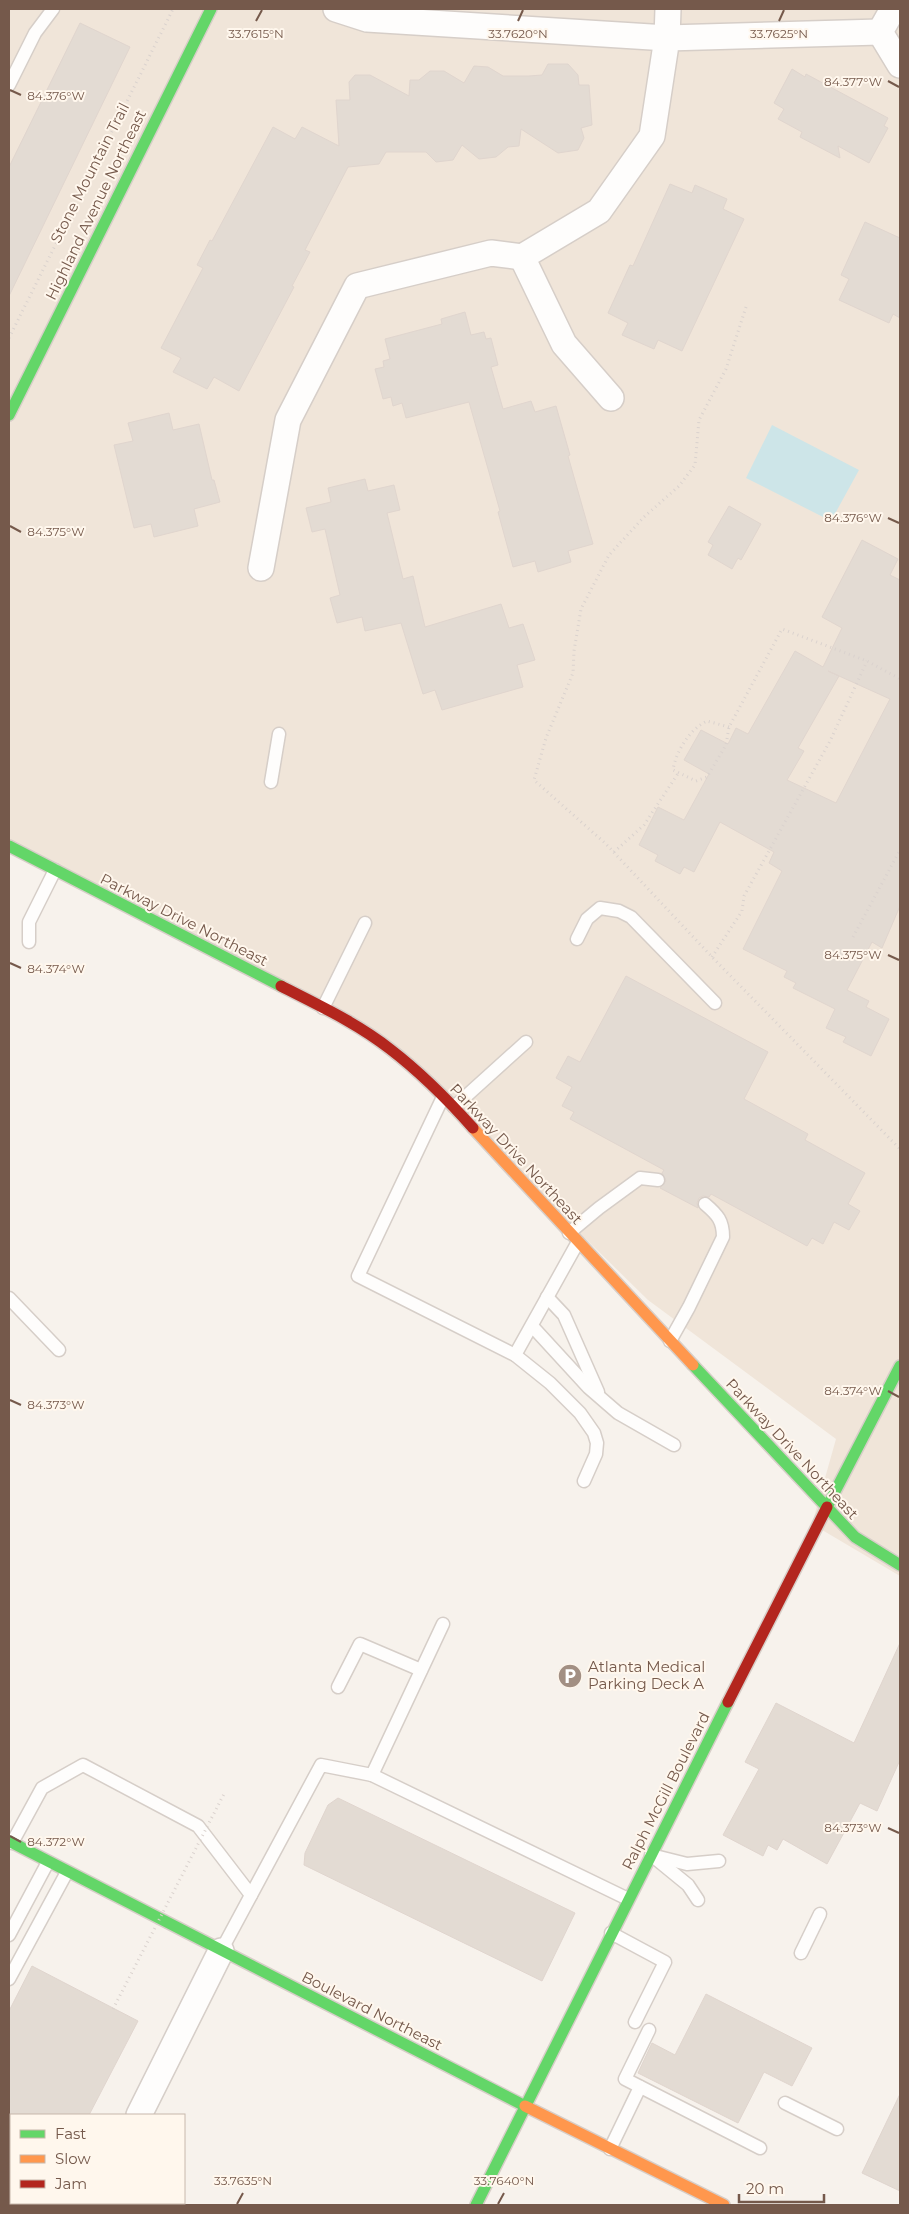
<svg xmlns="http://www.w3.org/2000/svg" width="909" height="2214" font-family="Montserrat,sans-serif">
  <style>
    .residential { fill: #f0e5d9 }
    .water { fill: #cde5e8 }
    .building { fill: #e3dbd3; stroke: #e0d5ce; fill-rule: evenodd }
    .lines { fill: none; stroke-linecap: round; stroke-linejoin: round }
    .lane-casing { stroke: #d6cec8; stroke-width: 15 }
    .street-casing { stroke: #d6cec8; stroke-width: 28 }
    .fast-casing { stroke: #d7cec8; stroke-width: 14 }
    .slow-casing { stroke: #d7cec8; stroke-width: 14 }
    .jam-casing { stroke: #d7cec8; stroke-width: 14 }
    .path { stroke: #dad2ce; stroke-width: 3; stroke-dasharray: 1 4; stroke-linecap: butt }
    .lane { stroke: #fefdfc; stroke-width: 12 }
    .street { stroke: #fefdfc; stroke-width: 25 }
    .fast { stroke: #63d668; stroke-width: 11 }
    .slow { stroke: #ff974d; stroke-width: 11 }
    .jam { stroke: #b3261e; stroke-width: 11 }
    .path-bridge { stroke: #dad2ce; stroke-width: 3; stroke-dasharray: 1 4; stroke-linecap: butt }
    .ticks { fill: none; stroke: #75594b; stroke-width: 2 }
    .labels { text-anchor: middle; stroke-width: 4; stroke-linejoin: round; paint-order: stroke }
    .street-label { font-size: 15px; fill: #75594b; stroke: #fff7ed }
    .poi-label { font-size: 15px; fill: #75594b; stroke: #fff7ed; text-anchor: start }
    .ticks-label { font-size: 12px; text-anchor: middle; fill: #75594b; stroke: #fff7ed; stroke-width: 4; stroke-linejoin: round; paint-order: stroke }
  </style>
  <rect width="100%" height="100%" fill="#f7f2ec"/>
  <polygon class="residential" points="9,9 900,9 900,1576 812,1524 836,1439 648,1300 396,1053 9,844"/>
  <polygon class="water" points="772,425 859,470 831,521 746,478"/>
  <g class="building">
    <polygon points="80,23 130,47 9,296 9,167"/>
    <polygon points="548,64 568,64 578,75 579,85 589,85 592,125 581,128 584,138 578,150 558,153 521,129 519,146 508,147 496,157 479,159 462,145 453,160 436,162 426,152 386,152 379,164 348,167 305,250 310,252 292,286 294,287 239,391 214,377 207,389 173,372 181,358 161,348 203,268 197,265 210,240 212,241 273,127 295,139 302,127 339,146 336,100 350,100 349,82 355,75 370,75 409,96 410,80 419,80 430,71 444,71 464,83 474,66 488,67 503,76 529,76 542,75"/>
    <polygon points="792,69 805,77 806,74 888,118 884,126 888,128 869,163 838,146 840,158 800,137 802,132 778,119 784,109 774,103"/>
    <polygon points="670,184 692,193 695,185 727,199 723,209 744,219 682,351 658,340 654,349 622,335 628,323 608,313 630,265 633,266"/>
    <polygon points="865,222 900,238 900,318 893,314 889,323 839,300 849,279 841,275"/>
    <polygon points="465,312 471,335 484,332 486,339 491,338 498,365 491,367 503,409 531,401 535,412 556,406 570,455 568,456 593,544 568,551 571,562 538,572 535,561 513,567 498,512 500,511 469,402 406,418 402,403 393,406 391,397 383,399 375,369 384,367 383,361 390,359 385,339 442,324 441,319"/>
    <polygon points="169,413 173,430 199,424 212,480 214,480 220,502 194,509 198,526 154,537 151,524 134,528 114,445 133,441 128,423"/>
    <polygon points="365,479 368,491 394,485 400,510 387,513 403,579 413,576 425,627 501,604 509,628 523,624 535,660 517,665 523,687 442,710 435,690 423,694 401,623 365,631 362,617 337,623 330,598 340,595 325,529 312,532 306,508 331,502 328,488"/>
    <polygon points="729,506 761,524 741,560 738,558 732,569 708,555 713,545 708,542"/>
    <path d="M862,540L898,559L890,575L900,580V906L882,948L872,942L847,990L869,1001L866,1007L889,1019L871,1056L843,1042L846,1037L826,1028L835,1009L793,988L796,983L784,977L787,971L743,949L782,871L769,863L774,852L720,822L694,872L684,867L680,874L655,861L658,855L639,845L658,807L684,820L709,774L684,760L701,730L728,744L736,728L748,734L795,651L823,667L842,628L822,617ZM828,671L890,699L836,803L787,780L804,751L798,748L839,676Z"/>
    <polygon points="626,976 768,1052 744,1099 808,1134 805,1140 865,1173 848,1204 860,1211 849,1230 834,1222 823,1244 812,1238 807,1246 711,1194 709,1197 703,1196 699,1198 697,1203 698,1208 660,1188 666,1181 662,1173 664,1170 570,1119 574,1112 562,1106 572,1087 556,1078 568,1056 580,1062"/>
    <polygon points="900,1643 900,1760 877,1811 860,1803 827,1864 783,1839 777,1850 768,1845 763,1856 723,1835 759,1769 745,1762 776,1703 854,1743"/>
    <polygon points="338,1798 575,1913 542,1981 304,1865 305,1853 328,1805"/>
    <polygon points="32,1966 138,2021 89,2115 9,2115 9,2011"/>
    <polygon points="706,1994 812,2048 792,2086 764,2072 738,2123 638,2073 652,2043 675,2055"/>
    <polygon points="900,2094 900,2191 862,2173"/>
  </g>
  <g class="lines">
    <g class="lane-casing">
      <g id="lane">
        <polyline points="9,85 35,33 53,9"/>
        <polyline points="271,782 279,734"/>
        <polyline points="577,939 587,919 600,908 619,911 631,917 715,1003"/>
        <polyline points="29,942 29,922 55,870"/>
        <polyline points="323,1008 365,923"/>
        <polyline points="443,1097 358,1276 515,1355 550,1383 580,1413 594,1433 597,1443 596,1454 584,1481"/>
        <polyline points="454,1107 526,1042"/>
        <polyline points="569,1233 599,1208 640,1178 658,1180"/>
        <polyline points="547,1297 564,1315 598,1392"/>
        <polyline points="9,1298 59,1350"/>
        <polyline points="532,1326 588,1387 618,1413 674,1445"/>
        <path d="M670,1341L689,1307L723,1237C723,1221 718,1215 705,1204"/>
        <polyline points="515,1355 578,1242"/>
        <polyline points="443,1624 372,1775 628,1899"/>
        <polyline points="338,1687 360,1644 421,1670"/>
        <polyline points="12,1843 42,1788 83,1765 198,1826 251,1895"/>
        <polyline points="651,1855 687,1864 719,1861"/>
        <polyline points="655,1858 688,1885 698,1900"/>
        <polyline points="611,1933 665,1962 635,2022"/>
        <polyline points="9,1935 48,1862"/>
        <polyline points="221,1951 321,1765 372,1775"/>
        <polyline points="801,1953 820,1914"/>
        <polyline points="9,1979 67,1872"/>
        <polyline points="649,2030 625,2079 760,2148"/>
        <polyline points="785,2103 837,2129"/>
        <polyline points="610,2149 640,2087"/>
        <polyline points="9,2205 10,2205"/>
      </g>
    </g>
    <g class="street-casing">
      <g id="street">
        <polyline points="336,9 367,19 667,38 668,9"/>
        <polyline points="893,9 880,32 900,65"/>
        <polyline points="611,398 564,344 522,257 599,211 652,136 667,38 880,32"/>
        <polyline points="261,568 288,420 357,286 491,253 522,257"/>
        <polyline points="139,2115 221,1951"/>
        <polyline points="95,2205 96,2203"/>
      </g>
    </g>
    <g class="fast-casing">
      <g id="fast">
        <polyline points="9,415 211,9"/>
        <polyline points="9,846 281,986"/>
        <polyline points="693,1365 855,1537 900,1565"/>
        <polyline points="827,1507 900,1366"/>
        <polyline points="9,1841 525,2106"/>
        <polyline points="476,2205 728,1702"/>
      </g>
    </g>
    <g class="slow-casing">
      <g id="slow">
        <polyline points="473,1128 693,1365"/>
        <polyline points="525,2106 724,2205"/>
      </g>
    </g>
    <g class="jam-casing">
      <g id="jam">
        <path d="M281,986C318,1005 357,1023 390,1049C420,1072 448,1100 473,1128"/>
        <polyline points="728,1702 827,1507"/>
      </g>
    </g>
    <g class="path">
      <polyline points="746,307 726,369 699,420 695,465 679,486 644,517 609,555 581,609 574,651 573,673 546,738 534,780 606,844 712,957 900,1149"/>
      <polyline points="9,338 173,9"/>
      <path d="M729,727L707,721C690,729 676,751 673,770L696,781L707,777L726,745L729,727L782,629L867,661L900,679"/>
      <polyline points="614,852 644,825 679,772"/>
      <polyline points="853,937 900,850"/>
      <polyline points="712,957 742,911 744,896 830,741 867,661"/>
    </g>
    <use href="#lane" class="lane"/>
    <use href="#street" class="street"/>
    <use href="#fast" class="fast"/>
    <use href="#slow" class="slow"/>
    <use href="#jam" class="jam"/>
    <polyline class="path-bridge" points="113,2009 225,1792"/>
  </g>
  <path class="ticks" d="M256,21L262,10M518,21L523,10M779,21L784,10M888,81L899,87M10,90L21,95M888,518L899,523M10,526L21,532M888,955L899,960M10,963L21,968M888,1391L899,1397M10,1400L21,1405M888,1828L899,1833M10,1836L21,1842M237,2204L243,2193M498,2204L504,2193"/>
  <defs>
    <g id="parking-disc" transform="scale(1.25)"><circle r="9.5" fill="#a28f83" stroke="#fff7ed"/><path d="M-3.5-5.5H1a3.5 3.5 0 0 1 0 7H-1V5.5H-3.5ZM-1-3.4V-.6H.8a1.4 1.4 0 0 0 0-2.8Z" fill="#fff"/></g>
  </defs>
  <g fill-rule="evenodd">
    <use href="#parking-disc" x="570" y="1676"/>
  </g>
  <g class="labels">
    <g class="street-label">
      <text transform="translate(90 173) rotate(-63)" y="5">Stone Mountain Trail</text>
      <text transform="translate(96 205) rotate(-64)" y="5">Highland Avenue Northeast</text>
      <text transform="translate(184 920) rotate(27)" y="5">Parkway Drive Northeast</text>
      <text transform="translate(516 1154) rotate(47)" y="5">Parkway Drive Northeast</text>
      <text transform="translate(792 1449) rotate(47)" y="5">Parkway Drive Northeast</text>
      <text transform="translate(666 1791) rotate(-63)" y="5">Ralph McGill Boulevard</text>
      <text transform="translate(372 2011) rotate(27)" y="5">Boulevard Northeast</text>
    </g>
    <g class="poi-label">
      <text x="588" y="1672">Atlanta Medical<tspan x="588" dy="17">Parking Deck A</tspan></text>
    </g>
  </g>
  <g class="ticks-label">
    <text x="256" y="38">33.7615°N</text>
    <text x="518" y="38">33.7620°N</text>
    <text x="779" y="38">33.7625°N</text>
    <text x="853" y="86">84.377°W</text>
    <text x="56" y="100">84.376°W</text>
    <text x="853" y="522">84.376°W</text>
    <text x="56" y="536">84.375°W</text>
    <text x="853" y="959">84.375°W</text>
    <text x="56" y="973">84.374°W</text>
    <text x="853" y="1395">84.374°W</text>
    <text x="56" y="1409">84.373°W</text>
    <text x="853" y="1832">84.373°W</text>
    <text x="56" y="1846">84.372°W</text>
    <text x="243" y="2185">33.7635°N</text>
    <text x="504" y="2185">33.7640°N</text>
  </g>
  <rect width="909" height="2214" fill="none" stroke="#75594b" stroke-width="20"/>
  <rect x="10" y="2114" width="175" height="90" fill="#fff7ed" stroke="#c8b8ac"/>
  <rect x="20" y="2130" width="25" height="8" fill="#63d668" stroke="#c8b8ac"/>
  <text x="55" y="2139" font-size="15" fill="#75594b">Fast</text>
  <rect x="20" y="2155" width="25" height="8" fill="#ff974d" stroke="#c8b8ac"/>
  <text x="55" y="2164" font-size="15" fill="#75594b">Slow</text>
  <rect x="20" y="2180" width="25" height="8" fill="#b3261e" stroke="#c8b8ac"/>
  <text x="55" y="2189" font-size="15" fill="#75594b">Jam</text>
  <path d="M739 2194v8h85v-8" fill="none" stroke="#75594b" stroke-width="2.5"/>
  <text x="746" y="2194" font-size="15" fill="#75594b" stroke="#fff7ed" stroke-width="4" paint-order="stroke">20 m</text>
</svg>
